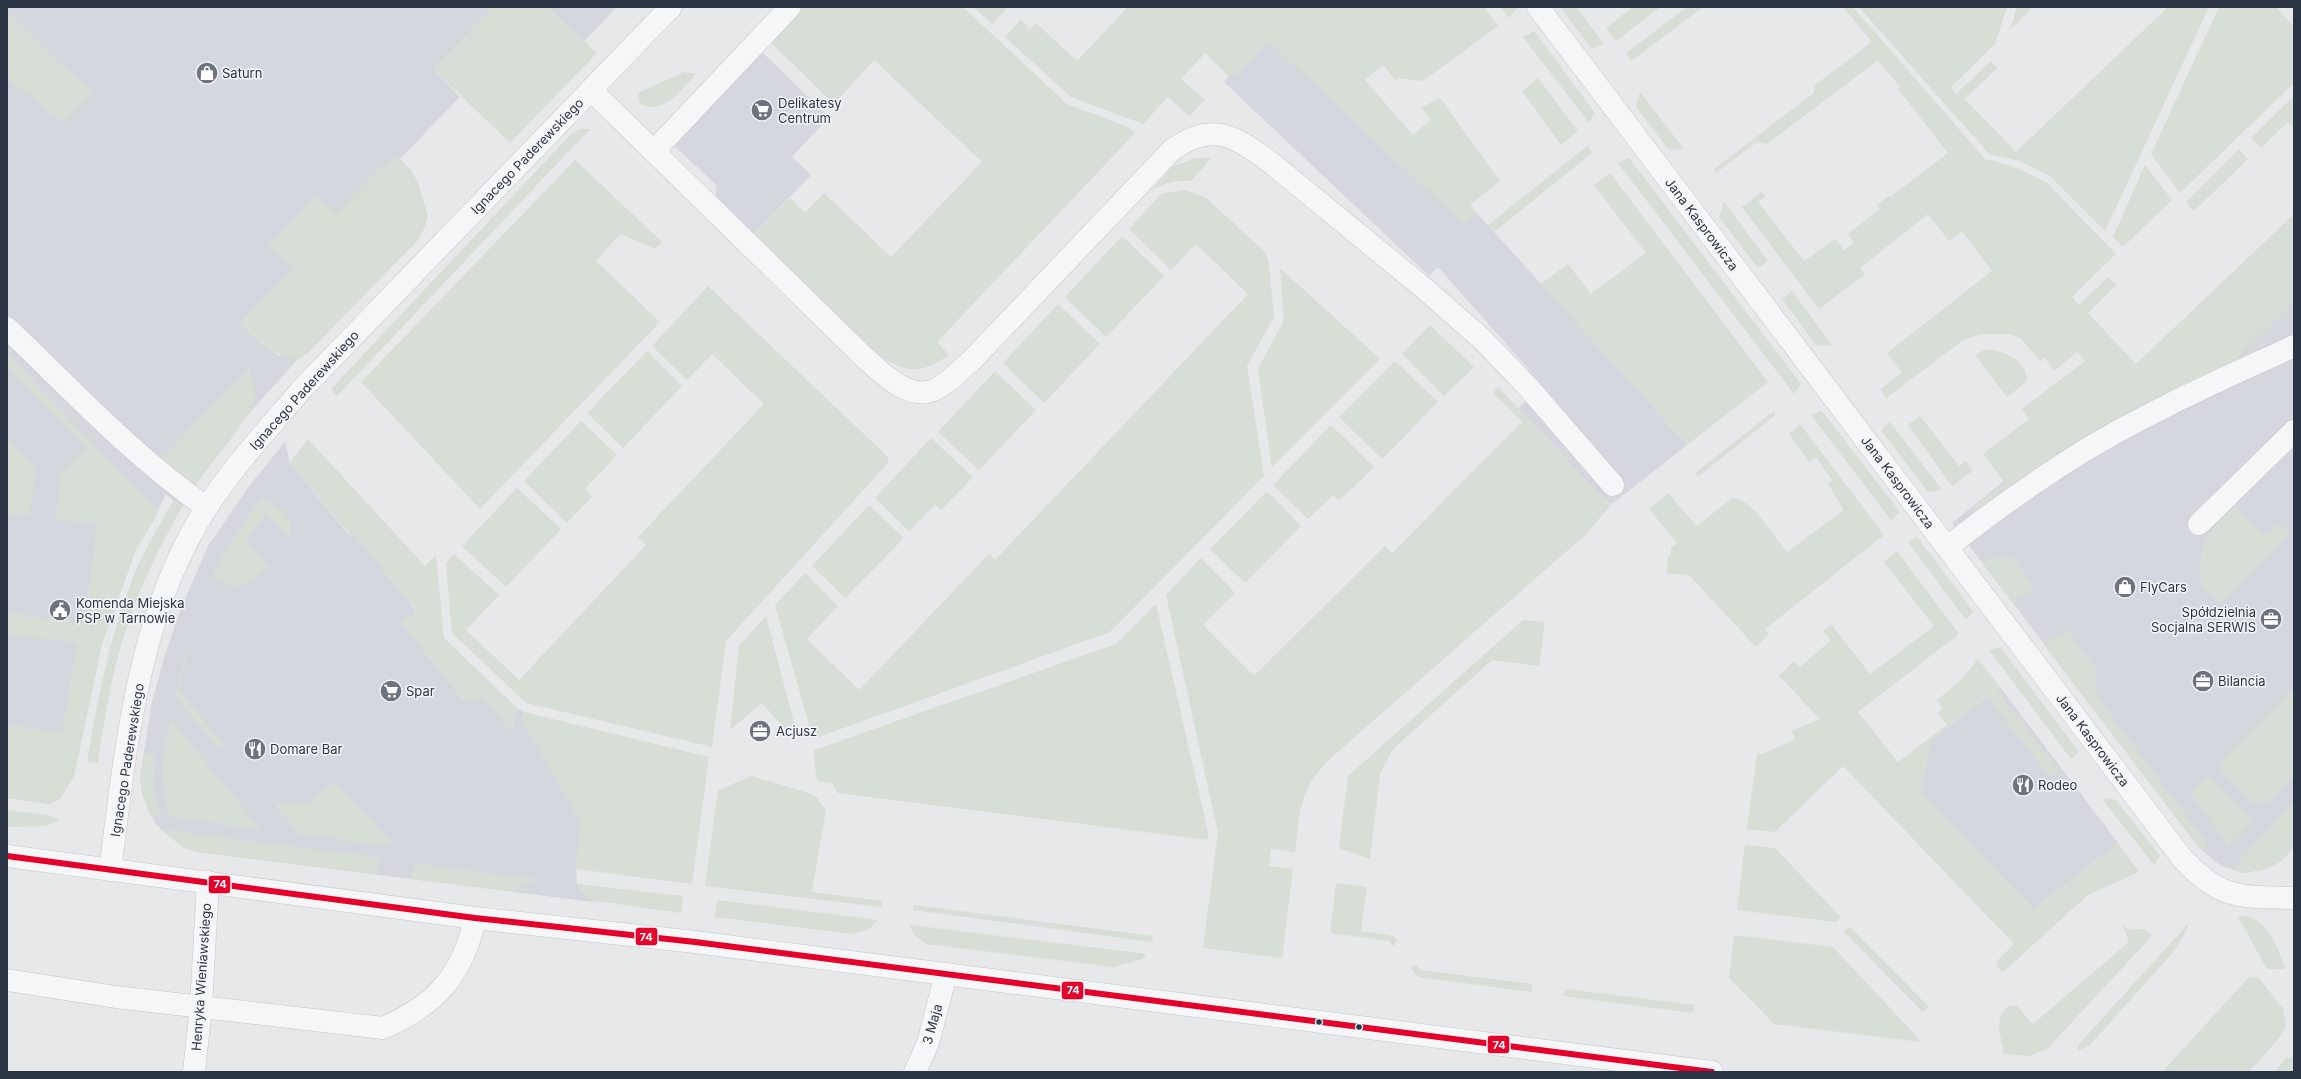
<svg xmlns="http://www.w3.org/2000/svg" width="2301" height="1079" font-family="Inter,sans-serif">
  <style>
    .built { fill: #d4d7dd }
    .green { fill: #d6ded6 }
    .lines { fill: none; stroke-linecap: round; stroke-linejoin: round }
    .minor-casing { stroke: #c4c6c8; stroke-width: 23 }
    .minor { stroke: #f5f6f7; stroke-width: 22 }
    .bus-1-casing { stroke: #f4f6f9; stroke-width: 9 }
    .bus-1 { stroke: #e4002b; stroke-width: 6 }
    .bus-dot { fill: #2b3445; stroke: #f4f6f9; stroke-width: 1.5 }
    .labels { text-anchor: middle; stroke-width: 3; stroke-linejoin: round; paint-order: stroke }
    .poi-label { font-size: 13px; fill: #2b3445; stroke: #f4f6f9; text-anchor: start }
    .street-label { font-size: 13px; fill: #2b3445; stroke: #f4f6f9 }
    .line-badge { stroke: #f4f6f9; stroke-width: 1.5 }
    .badge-label { font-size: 11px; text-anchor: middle; font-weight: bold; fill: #fff }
  </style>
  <rect width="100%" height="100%" fill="#e6e8ea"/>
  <g class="built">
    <polygon points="7,7 494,7 433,69 460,97 240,323 261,343 278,355 298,359 251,411 208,465 182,507 166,495 134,554 102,644 74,776 60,799 50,804 7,798"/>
    <polygon points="552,7 617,7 584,41 551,11"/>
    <polygon points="1269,41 1464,224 1476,212 1687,445 1612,504 1598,493 1518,408 1537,390 1527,377 1531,372 1438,267 1429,276 1224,82 1232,72 1237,76"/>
    <polygon points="760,50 829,117 792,157 811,175 753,235 716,200 716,185 674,145"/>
    <polygon points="2294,248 2294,844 2278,862 2266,869 2242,873 2221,866 2200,849 1952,523"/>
    <polygon points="285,442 290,463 349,535 353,532 416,611 401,623 465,702 471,698 482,697 513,727 517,708 524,712 522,720 581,822 576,869 577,884 590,900 601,903 197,852 184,848 156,825 142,794 140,777 152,702 164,658 181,608 208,546 249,486"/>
    <polygon points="2000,687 2118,843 2033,909 1921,793 1931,740"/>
  </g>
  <g class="green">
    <polygon points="494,7 552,7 551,11 597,53 510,143 433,69"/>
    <path d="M801,7H963L1067,104L1128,127L1135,133L937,342L949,355C922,374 905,374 878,354L753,235L790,198L805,213L824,193L891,257L982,162L874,60L834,104L769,41Z"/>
    <polygon points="974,7 1008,7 992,24"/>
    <polygon points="1128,7 1484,7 1498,26 1423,81 1398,78 1396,81 1383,65 1365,80 1413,135 1431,120 1421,108 1440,98 1500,181 1470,205 1476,212 1464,225 1269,42 1237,76 1232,73 1229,76 1205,53 1181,79 1205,100 1189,116 1168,97 1143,124 1071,97 1005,37 1021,19 1030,29 1036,23 1077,61"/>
    <polygon points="1501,7 1516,7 1517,8 1509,18"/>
    <polygon points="1560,7 1576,7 1604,44 1592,49"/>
    <polygon points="1633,7 1660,7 1616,41 1606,28"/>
    <polygon points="1687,7 1703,7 1631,61 1626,53"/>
    <polygon points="1843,7 1853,7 1985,159 2012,166 2046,182 2116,254 2072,297 2079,305 2108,277 2116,285 2088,313 2136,364 2294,214 2294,302 2229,366 2077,442 1974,512 1971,509 2005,483 1983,454 2029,419 2022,409 2085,361 2077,352 2054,371 2045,358 2040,361 2020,338 2009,334 1980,334 1962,341 1886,398 1880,389 1902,373 1887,353 1992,271 1962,231 1949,241 1928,214 1860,268 1865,274 1819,309 1742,207 1762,192 1765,197 1758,202 1804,261 1835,239 1844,250 1854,243 1848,234 1880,209 1877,205 1888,196 1890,197 1948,153 1898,89 1900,87 1878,60 1767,144 1757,142 1716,173 1714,169 1814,93 1815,85 1872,42"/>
    <polygon points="1859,7 2007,7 1995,44 1951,87 1956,94 1991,61 1997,68 1965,99 2016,152 2168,7 2209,7 2105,231 2050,176 2019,161 1989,154"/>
    <polygon points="2017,7 2033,7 2010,30"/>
    <polygon points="2219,7 2276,7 2294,27 2294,83 2180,193 2151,154"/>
    <polygon points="7,11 61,64 94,92 64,123 7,79"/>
    <polygon points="1534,31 1595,113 1589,123 1523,37"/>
    <path d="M684,72L696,74C681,89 665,116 640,104L638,94L642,91Z"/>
    <polygon points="1538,78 1578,131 1561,145 1522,91"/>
    <polygon points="1640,92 1684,149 1669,150 1636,107"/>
    <polygon points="2294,96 2294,128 2288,122 2261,148 2251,138"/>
    <polygon points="581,129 590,129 337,396 331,389 571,134"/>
    <polygon points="1588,145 1592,153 1494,232 1488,225"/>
    <polygon points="2239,149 2248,159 2194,211 2186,202"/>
    <path d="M397,156L411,170L418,183L428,216L425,227L418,240L307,354L298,359C273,357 257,339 240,323L292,269L268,246L316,195L336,213L381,167Z"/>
    <path d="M1195,158H1211L1191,181C1175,180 1165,182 1151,191L1172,167Z"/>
    <polygon points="1629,158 1801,384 1794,394 1618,163"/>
    <polygon points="575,160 662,242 655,249 620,234 596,261 660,322 480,509 361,382"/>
    <polygon points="2145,165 2172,200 2123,247 2113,237"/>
    <polygon points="1610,173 1768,382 1687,445 1541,284 1568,264 1591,294 1646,253 1594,185"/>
    <polygon points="1184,190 1205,197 1265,252 1269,263 1274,317 1247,366 1264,476 1110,632 813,739 775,605 805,573 838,606 807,639 859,690 989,554 995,560 1248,294 1196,244 1171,270 1129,229 1161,194"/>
    <polygon points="1724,202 1768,261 1758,268 1719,217"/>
    <polygon points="1122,236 1164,276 1106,337 1065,297"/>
    <polygon points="1280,268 1380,359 1272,467 1258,369 1284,320"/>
    <polygon points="708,286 888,457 888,463 726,641 712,747 526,703 452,633 446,563 454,554 499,595 466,630 519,680 646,545 638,537 764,404 712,354 687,380 652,346"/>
    <polygon points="1792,291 1832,345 1817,346 1782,299"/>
    <polygon points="1058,304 1100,344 1044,403 1003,363"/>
    <polygon points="1430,325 1474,367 1444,396 1402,354"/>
    <path d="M1984,350C2000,348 2031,362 2026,382L2007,397L1975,355Z"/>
    <polygon points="647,351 682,386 623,448 587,413"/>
    <polygon points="7,353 159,511 134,554 102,644 74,776 60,799 50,804 7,798 7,725 62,732 77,643 7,634 7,613 84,623 97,524 55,519 61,472 87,447 7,367"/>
    <polygon points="1395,361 1438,402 1382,459 1339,417"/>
    <path d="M249,368C252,377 256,387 255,398C253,416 208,466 195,486L160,460Z"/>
    <polygon points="995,371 1036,410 979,470 938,432"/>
    <path d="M1498,387L1598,493L1612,504L1584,536L1333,756C1298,789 1301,808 1295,852L1271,849L1269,866L1293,869L1282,958L1203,948L1218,833L1166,595L1201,558L1235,593L1203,625L1254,676L1385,546L1392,553L1522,422L1493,393Z"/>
    <polygon points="1774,411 1775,415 1698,477 1695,473"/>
    <polygon points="1822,411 1900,512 1891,520 1811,415"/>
    <polygon points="1920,416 1959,466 1966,461 1972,471 1952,486 1908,425"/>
    <polygon points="581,421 617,455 585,489 592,497 567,523 524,481"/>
    <polygon points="1890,422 1942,490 1928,492 1881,430"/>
    <path d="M1800,424L1884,535L1765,629L1769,634L1756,647L1689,575L1667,573L1668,557L1671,554V548L1677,543L1649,509L1668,493L1697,526L1732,498C1755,500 1772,536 1787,552L1844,510L1828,484L1832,480L1816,457L1809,462L1789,434Z"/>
    <polygon points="1331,425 1374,467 1339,501 1333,495 1308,519 1273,485"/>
    <polygon points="7,438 36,468 29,516 7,513"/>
    <polygon points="931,438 973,477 941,510 935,505 909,531 875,498"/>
    <polygon points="308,439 425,566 436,555 444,638 517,708 513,727 509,730 482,697 474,703 471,699 465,702 401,623 416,610 353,533 350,535 290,463"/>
    <polygon points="517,488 561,529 506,587 462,546"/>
    <polygon points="1267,491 1301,526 1245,583 1210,549"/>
    <path d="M264,498C277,504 300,522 288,537L265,514L246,542L269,566C254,583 235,594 213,578L216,566L259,500Z"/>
    <path d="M173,501L182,507C154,556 130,608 116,664C108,696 103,730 98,763L87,762C98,696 111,630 137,568C147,545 161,523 173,501Z"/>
    <polygon points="869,505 904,538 845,598 812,566"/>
    <path d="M2235,505L2266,536L2279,524L2290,534L2220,604L2201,585C2197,543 2206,533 2235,505Z"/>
    <polygon points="1917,537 1973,611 1966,620 1908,542"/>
    <polygon points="1897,551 1959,634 1858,712 1898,762 1947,725 1938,713 1943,708 1937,700 1961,680 1978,659 2000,687 1997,690 2059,770 2050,778 1987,697 1931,740 1921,793 2033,909 2118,843 2139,872 2088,895 2002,973 1996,965 1998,960 2014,944 1843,766 1775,832 1747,829 1757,753 1763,754 1795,739 1792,731 1820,719 1779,676 1794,661 1800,667 1831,640 1823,631 1831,624 1870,674 1934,626 1884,562"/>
    <polygon points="2012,556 2035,588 2013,604 1981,561"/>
    <polygon points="1156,604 1208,832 1208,840 838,793 832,783 819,781 816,778 814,750 1116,644"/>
    <polygon points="766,616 794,723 786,730 762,703 730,730 739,646"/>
    <polygon points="1523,620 1545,622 1539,666 1492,660 1393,749 1380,774 1370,859 1339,848 1348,776"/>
    <polygon points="2066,629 2096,668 2095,693 2208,844 2205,850 2200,849 2044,645"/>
    <polygon points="190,643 179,690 227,748 217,748 175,696 185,654"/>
    <polygon points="2000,647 2079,752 2071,759 1989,650"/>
    <polygon points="2294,688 2294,775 2268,804 2253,803 2220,769 2222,759"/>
    <polygon points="524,712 709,757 692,884 576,869 581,822 522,720"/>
    <path d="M170,719L262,830L170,817C159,778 161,758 170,719Z"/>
    <path d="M144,752L155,755L153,788L161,817L150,815C140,789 140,779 144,752Z"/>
    <polygon points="2210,775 2254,821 2229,847 2190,794"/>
    <polygon points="752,776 809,793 816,797 826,810 812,892 882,901 881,907 705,886 718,790"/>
    <polygon points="335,781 392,842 391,847 299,834 272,802 306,804"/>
    <polygon points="2106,798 2116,800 2160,856 2154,865 2103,800"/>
    <path d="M2294,801C2294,811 2297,836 2294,845C2284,868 2253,876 2231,870Z"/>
    <polygon points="7,810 47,815 60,820 45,826 7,827"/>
    <polygon points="160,829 381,858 377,874 197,852 184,848"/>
    <polygon points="1745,845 1775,848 1841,917 1836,922 1737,910"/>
    <polygon points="415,863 537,879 513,891 411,879"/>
    <polygon points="1336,883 1367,887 1361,931 1393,936 1397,941 1393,946 1389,941 1330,933"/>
    <polygon points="577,884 683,896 681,913 590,900"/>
    <polygon points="717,900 878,920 868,930 852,934 715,917"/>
    <polygon points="914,905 1153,936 1152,942 913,910"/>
    <path d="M2247,916C2270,923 2278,948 2285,969H2267L2238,917Z"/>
    <polygon points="2189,923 2185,934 2174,951 2090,1045 2077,1051 2079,1044"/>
    <polygon points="910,925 1147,954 1140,960 1114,967 926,944 914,935"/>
    <path d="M2123,925L2129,930L2144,929L2152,936L2047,1049L2029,1056L2004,1054C2001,1035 1993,1020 2008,1006H2017L2033,1024L2129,942Z"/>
    <polygon points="1850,927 1929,1007 1923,1012 1844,932"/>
    <polygon points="1734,935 1833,947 1922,1042 1774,1024 1729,978"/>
    <polygon points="1416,965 1421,970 1532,984 1532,992 1418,977 1410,967"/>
    <polygon points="2249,977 2259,978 2283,1009 2286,1026 2279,1038 2249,1072 2162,1072"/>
    <polygon points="1566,989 1694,1005 1693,1013 1563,996"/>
    <polygon points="2294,1056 2294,1072 2274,1072 2286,1058"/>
  </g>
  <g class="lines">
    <g class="minor-casing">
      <g id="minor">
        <path d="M1538,7L2182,858C2220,900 2242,897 2294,898"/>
        <path d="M591,90L865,358C882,373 909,401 934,390C948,384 959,371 971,361L1172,150C1212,121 1235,136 1270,162L1425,289L1483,340L1528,387L1613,485"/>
        <polyline points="654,151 790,7"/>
        <path d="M7,328C71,389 133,456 206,507"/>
        <polyline points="2199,524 2294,431"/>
        <path d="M1948,547C1990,513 2036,481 2082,452C2149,411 2223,379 2294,346"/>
        <polyline points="7,856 475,918 695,942 1712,1072"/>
        <path d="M110,870C126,747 138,613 207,507C235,464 269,428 302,389L671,7"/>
        <path d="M7,980L116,997L383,1028C436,1005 463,975 475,918"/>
        <polyline points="194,1072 201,1006 208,882"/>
        <polyline points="915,1072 928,1043 946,974"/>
      </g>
    </g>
    <use href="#minor" class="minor"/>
    <g class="bus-1-casing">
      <polyline id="bus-1" points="7,856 475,918 695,942 1712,1072"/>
    </g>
    <use href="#bus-1" class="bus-1"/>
  </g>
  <defs>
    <g id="shop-disc" transform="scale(1.15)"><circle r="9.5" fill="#6c737f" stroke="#f4f6f9"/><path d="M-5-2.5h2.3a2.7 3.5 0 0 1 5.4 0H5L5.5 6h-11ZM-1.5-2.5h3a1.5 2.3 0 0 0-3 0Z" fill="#fff"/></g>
    <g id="supermarket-disc" transform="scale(1.15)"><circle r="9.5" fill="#6c737f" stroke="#f4f6f9"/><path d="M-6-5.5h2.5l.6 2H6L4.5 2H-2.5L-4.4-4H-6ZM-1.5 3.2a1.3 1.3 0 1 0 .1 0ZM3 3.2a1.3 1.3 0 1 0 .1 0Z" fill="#fff"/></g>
    <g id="civic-disc" transform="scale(1.15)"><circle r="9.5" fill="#6c737f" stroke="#f4f6f9"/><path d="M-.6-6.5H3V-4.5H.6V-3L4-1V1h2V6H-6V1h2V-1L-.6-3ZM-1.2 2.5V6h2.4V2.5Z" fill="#fff"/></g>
    <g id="office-disc" transform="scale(1.15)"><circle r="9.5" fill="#6c737f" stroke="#f4f6f9"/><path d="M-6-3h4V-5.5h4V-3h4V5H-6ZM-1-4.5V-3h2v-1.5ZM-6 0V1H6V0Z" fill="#fff"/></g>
    <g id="restaurant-disc" transform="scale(1.15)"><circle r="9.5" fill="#6c737f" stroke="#f4f6f9"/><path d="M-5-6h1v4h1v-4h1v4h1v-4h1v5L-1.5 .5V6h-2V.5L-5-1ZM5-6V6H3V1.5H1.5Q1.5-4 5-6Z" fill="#fff"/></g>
  </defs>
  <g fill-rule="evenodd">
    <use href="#shop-disc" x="207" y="73"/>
    <use href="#supermarket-disc" x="762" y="110"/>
    <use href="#shop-disc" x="2125" y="587"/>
    <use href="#civic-disc" x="60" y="610"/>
    <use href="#office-disc" x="2271" y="619"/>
    <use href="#office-disc" x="2203" y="681"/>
    <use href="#supermarket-disc" x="391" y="691"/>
    <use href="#office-disc" x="760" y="731"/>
    <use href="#restaurant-disc" x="255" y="749"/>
    <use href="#restaurant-disc" x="2023" y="785"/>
  </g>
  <g class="bus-dot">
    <circle cx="1319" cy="1022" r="3.5"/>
    <circle cx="1359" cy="1027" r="3.5"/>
  </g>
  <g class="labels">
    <g class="poi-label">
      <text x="222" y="78">Saturn</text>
      <text x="778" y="108">Delikatesy<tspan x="778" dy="15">Centrum</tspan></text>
      <text x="2140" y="592">FlyCars</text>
      <text x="76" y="608">Komenda Miejska<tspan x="76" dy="15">PSP w Tarnowie</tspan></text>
      <text x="2256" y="617" text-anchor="end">Spółdzielnia<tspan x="2256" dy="15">Socjalna SERWIS</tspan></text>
      <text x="2218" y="686">Bilancia</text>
      <text x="406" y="696">Spar</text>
      <text x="776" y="736">Acjusz</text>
      <text x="270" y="754">Domare Bar</text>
      <text x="2038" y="790">Rodeo</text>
    </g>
    <g class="street-label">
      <text transform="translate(527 156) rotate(-46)" y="5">Ignacego Paderewskiego</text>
      <text transform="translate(1702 224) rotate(53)" y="5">Jana Kasprowicza</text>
      <text transform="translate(304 390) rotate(-48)" y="5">Ignacego Paderewskiego</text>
      <text transform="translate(1898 482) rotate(53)" y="5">Jana Kasprowicza</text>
      <text transform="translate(2093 740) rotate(53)" y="5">Jana Kasprowicza</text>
      <text transform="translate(127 760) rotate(-81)" y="5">Ignacego Paderewskiego</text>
      <text transform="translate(201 977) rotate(-86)" y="5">Henryka Wieniawskiego</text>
      <text transform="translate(932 1024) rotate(-74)" y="5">3 Maja</text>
    </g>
  </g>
  <g class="line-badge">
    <rect x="208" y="875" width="23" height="19" rx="4" fill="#e4002b"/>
    <rect x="635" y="927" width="23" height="19" rx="4" fill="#e4002b"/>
    <rect x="1061" y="981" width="23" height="19" rx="4" fill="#e4002b"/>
    <rect x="1487" y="1035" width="23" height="19" rx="4" fill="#e4002b"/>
  </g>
  <g class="badge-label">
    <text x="220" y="888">74</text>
    <text x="646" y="941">74</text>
    <text x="1073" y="994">74</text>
    <text x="1499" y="1049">74</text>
  </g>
  <rect width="2301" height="1079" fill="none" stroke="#2b3445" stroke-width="16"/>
</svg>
